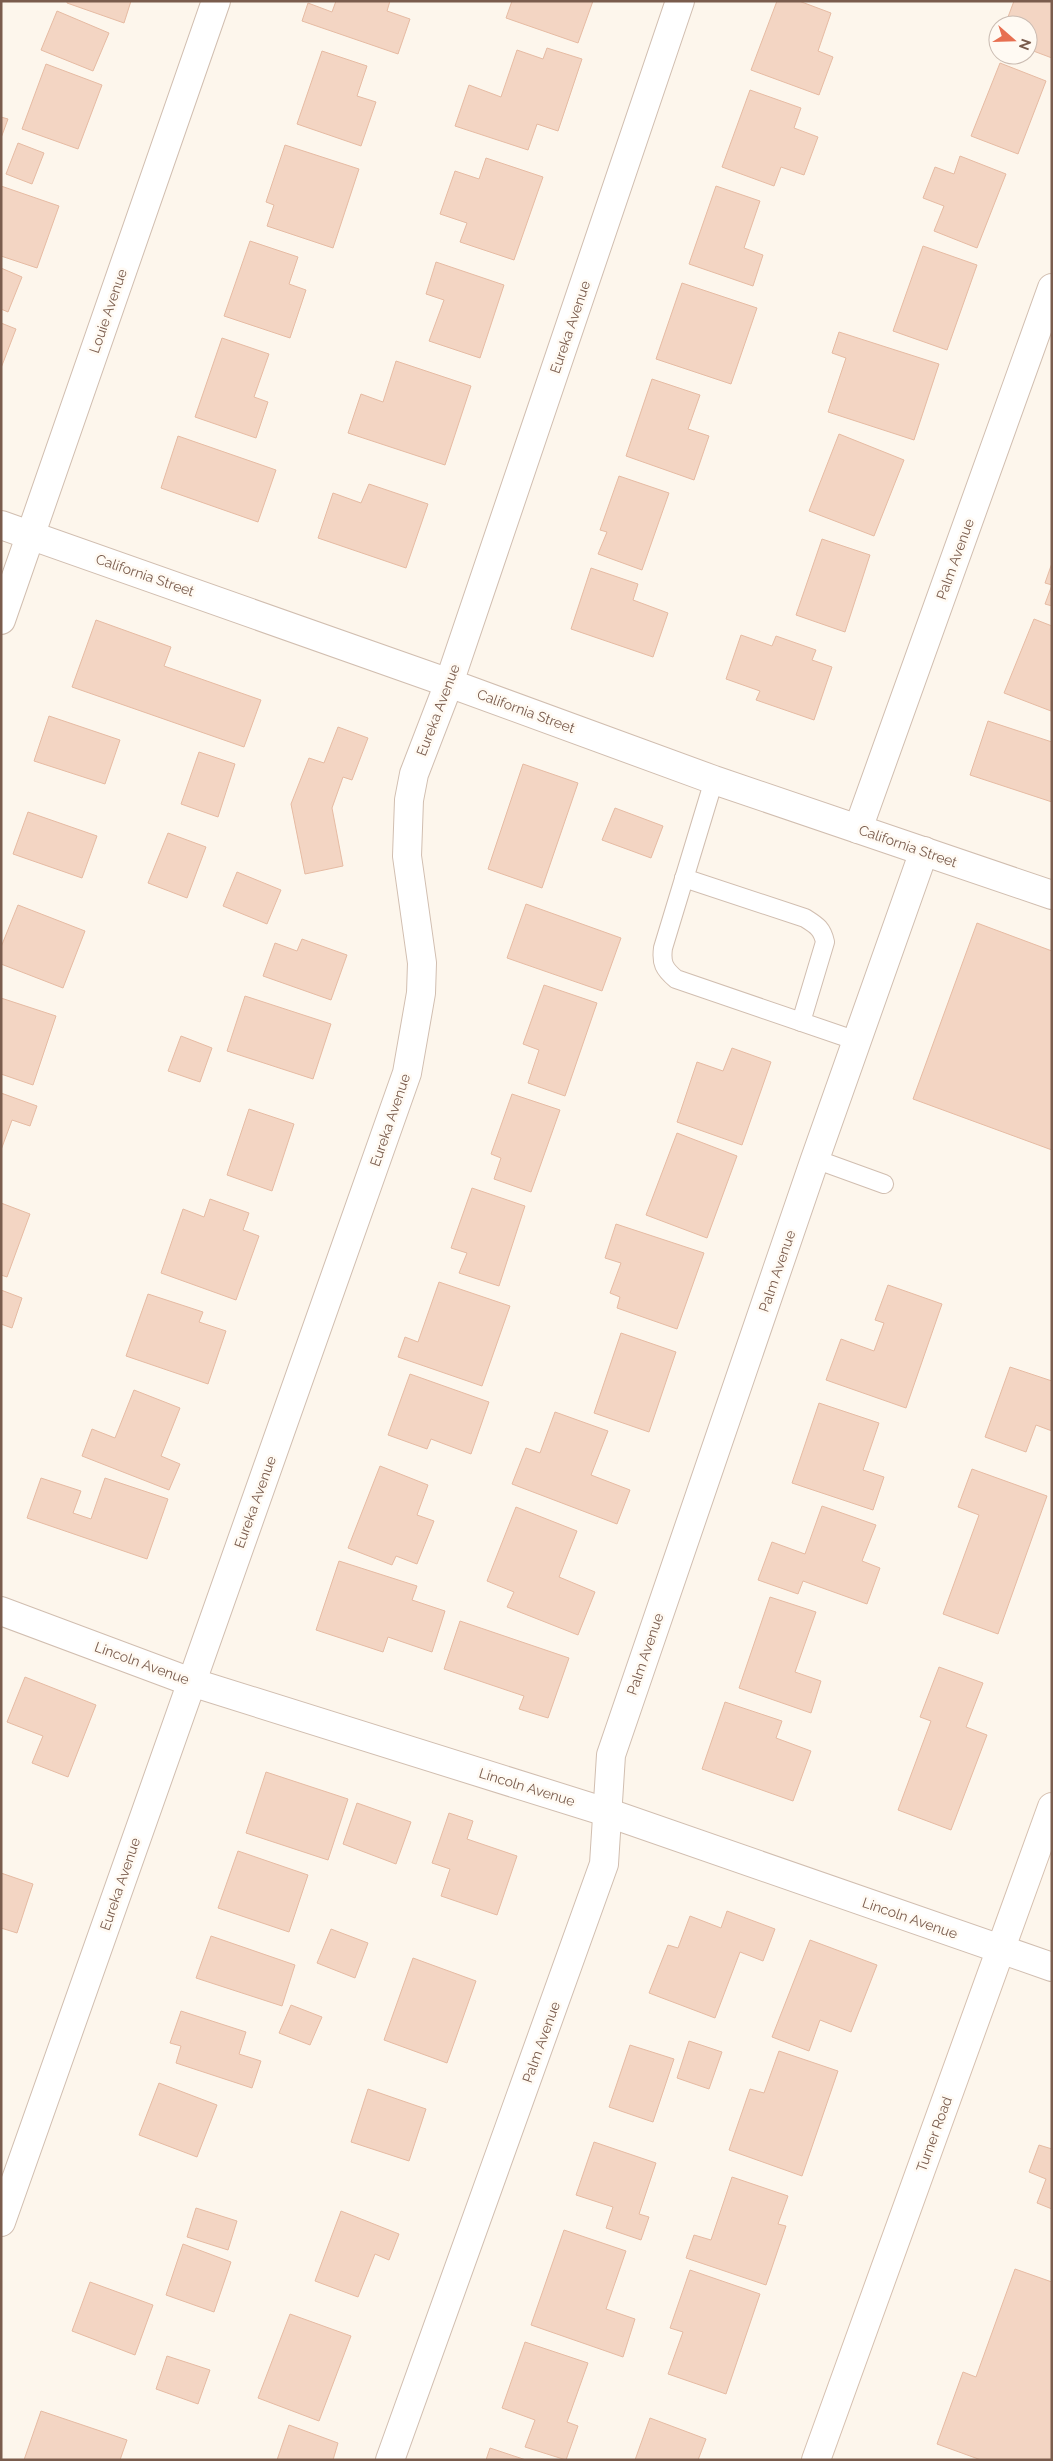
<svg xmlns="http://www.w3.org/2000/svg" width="1053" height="2461" font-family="Raleway,sans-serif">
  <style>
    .building { fill: #f3d5c3; stroke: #e6bba3 }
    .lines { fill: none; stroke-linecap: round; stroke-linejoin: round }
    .lane-casing { stroke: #d1beb0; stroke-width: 20 }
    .street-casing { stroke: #d1beb0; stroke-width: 30 }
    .secondary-casing { stroke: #d6c0b0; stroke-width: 30 }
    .lane { stroke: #fff; stroke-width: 18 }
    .street { stroke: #fff; stroke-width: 28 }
    .secondary { stroke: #fff; stroke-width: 28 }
    .labels { text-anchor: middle; stroke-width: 5; stroke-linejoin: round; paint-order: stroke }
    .street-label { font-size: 14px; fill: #7a5c4d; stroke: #fffaf3 }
  </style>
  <rect width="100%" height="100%" fill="#fdf6ec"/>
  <g class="building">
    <polygon points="67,1 131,1 124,23 67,3"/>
    <polygon points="336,1 390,1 387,11 410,19 398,54 302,21 308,3 332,12"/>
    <polygon points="512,1 593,1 578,43 506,18"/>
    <polygon points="777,1 799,1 831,13 818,51 833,57 819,95 751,70"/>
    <polygon points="1014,1 1052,1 1052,58 1028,49 1028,25 1005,25"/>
    <polygon points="57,11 109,33 93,71 41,50"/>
    <polygon points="547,48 582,59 558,131 537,124 528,150 455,126 469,85 501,97 517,50 543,59"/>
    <polygon points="322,51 367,66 357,96 376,102 361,146 297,124"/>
    <polygon points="1000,63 1046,81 1018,154 971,136"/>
    <polygon points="46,64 102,85 78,149 22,129"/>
    <polygon points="750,90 801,108 794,128 818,137 804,175 781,167 774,186 722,167"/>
    <polygon points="1,117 8,119 1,138"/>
    <polygon points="18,143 44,153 32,184 6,174"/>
    <polygon points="285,145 359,169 333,248 267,226 274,205 266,202"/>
    <polygon points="960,156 1006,174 977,248 934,231 944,206 923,198 935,167 954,174"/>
    <polygon points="486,158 543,177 514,260 460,242 467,223 440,214 455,171 479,179"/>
    <polygon points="1,186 59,206 37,268 1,256"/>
    <polygon points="716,186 760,201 744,248 763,255 753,286 689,264"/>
    <polygon points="250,241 298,257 289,284 306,290 290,338 224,316"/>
    <polygon points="923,246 977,265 947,350 893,331"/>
    <polygon points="436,262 504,285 480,358 429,341 444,300 426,294"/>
    <polygon points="1,268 22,277 8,312 1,309"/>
    <polygon points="682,283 757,308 731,384 656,359"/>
    <polygon points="1,323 16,329 1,368"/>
    <polygon points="839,332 939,364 914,440 828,412 846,358 832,353"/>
    <polygon points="222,338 269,354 254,397 268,402 256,438 195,417"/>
    <polygon points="396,361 471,386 445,465 348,433 361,394 383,402"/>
    <polygon points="652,379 700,395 688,429 709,436 694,480 626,456"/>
    <polygon points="839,434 904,460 874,536 809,511"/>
    <polygon points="178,436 276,470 258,522 161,488"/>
    <polygon points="619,476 669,493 642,570 598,554 607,532 600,530"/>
    <polygon points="369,484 428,504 406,568 318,538 333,493 361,503"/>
    <polygon points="822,539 870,555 845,632 796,615"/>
    <polygon points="1052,563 1052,585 1045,583"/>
    <polygon points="591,568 638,584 633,600 668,613 653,657 571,629"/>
    <polygon points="1052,585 1052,606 1045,604"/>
    <polygon points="1034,619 1052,626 1051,711 1004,693"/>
    <polygon points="96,620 171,647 164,666 261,700 244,747 72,687"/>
    <polygon points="741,635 772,646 776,636 816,650 812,660 832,667 814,720 756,700 760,691 726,679"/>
    <polygon points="49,716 120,740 105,784 34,761"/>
    <polygon points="988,721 1052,742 1052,802 970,775"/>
    <polygon points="338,727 368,738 352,780 343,777 332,808 343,866 305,874 291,804 309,758 324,763"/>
    <polygon points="199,752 235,764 218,817 181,804"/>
    <polygon points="523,764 578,783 542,888 488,869"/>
    <polygon points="615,808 663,826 651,858 602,840"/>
    <polygon points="28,812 97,836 82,878 13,854"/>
    <polygon points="168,833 206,847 187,898 148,883"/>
    <polygon points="237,872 281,890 267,924 223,906"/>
    <polygon points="526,904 621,938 602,991 507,958"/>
    <polygon points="18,905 85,931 63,988 1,964 1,947"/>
    <polygon points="977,923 1052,951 1052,1150 913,1099"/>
    <polygon points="302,939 347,955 331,1000 263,976 275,943 297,951"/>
    <polygon points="544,985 597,1003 565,1096 528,1083 539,1050 523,1044"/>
    <polygon points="245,996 331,1024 313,1079 227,1051"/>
    <polygon points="1,998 56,1016 33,1085 1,1074"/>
    <polygon points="181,1036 212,1048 200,1082 168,1071"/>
    <polygon points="732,1048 771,1062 742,1145 677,1122 697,1062 723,1071"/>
    <polygon points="1,1093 37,1106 30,1126 12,1120 1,1150"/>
    <polygon points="512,1094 560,1110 531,1192 494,1179 501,1158 491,1154"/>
    <polygon points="249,1109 294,1124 272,1191 227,1175"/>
    <polygon points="677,1133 737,1156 707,1238 646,1215"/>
    <polygon points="472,1188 525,1206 499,1286 459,1273 467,1253 451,1248"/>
    <polygon points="210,1199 249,1213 243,1230 259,1236 236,1300 161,1273 183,1209 204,1217"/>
    <polygon points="1,1203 30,1214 7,1277 1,1275"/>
    <polygon points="616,1224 704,1253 677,1329 617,1308 620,1297 610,1293 621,1263 605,1258"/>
    <polygon points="439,1282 510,1306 482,1386 398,1357 405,1337 418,1342"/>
    <polygon points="888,1285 942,1304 906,1408 826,1380 841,1339 874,1351 884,1323 875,1320"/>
    <polygon points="1,1290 22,1298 12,1328 1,1324"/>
    <polygon points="148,1294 203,1312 199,1322 226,1331 208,1384 126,1356"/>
    <polygon points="621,1333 676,1352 649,1432 594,1413"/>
    <polygon points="1010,1367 1052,1381 1052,1431 1036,1425 1026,1452 985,1437"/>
    <polygon points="410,1374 489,1402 471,1454 431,1439 427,1449 388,1435"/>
    <polygon points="134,1390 180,1408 161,1456 180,1464 169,1490 82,1456 92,1429 115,1438"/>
    <polygon points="819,1403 879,1423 863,1470 884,1477 873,1510 792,1483"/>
    <polygon points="555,1412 608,1431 591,1475 630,1490 617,1524 512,1484 526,1448 540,1453"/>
    <polygon points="380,1466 428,1485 417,1515 434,1521 417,1564 396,1556 392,1565 348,1548"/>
    <polygon points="972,1469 1047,1496 998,1634 943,1614 979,1515 958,1507"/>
    <polygon points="41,1478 81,1491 73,1513 91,1519 105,1478 168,1499 147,1559 27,1518"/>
    <polygon points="822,1506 876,1525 862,1561 880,1568 867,1604 803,1581 798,1594 758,1580 772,1542 805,1554"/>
    <polygon points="516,1507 577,1531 559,1577 595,1592 578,1635 507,1607 514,1592 487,1581"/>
    <polygon points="339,1561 417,1586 412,1600 445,1611 432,1652 388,1637 383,1652 316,1630"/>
    <polygon points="770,1597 816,1612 795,1672 821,1681 811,1713 739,1688"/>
    <polygon points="460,1621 569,1658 548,1718 519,1709 524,1696 444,1669"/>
    <polygon points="939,1667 983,1683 966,1727 987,1735 951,1830 898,1810 931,1721 920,1717"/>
    <polygon points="25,1677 96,1705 68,1777 32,1763 43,1736 7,1722"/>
    <polygon points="725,1702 782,1721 776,1738 811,1751 793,1801 702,1769"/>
    <polygon points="266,1772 348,1799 328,1860 246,1833"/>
    <polygon points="357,1803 411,1822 396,1864 343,1844"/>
    <polygon points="449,1813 473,1821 467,1839 517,1856 497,1915 441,1896 450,1869 432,1863"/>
    <polygon points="238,1851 308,1875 289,1932 218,1908"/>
    <polygon points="1,1873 33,1884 17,1933 1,1928"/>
    <polygon points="727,1911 775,1929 763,1961 740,1952 715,2018 649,1993 668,1945 678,1948 690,1916 721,1928"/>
    <polygon points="331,1929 368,1943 355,1978 317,1963"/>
    <polygon points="211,1936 295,1965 282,2006 196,1978"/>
    <polygon points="810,1940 877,1965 851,2032 820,2020 809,2051 772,2037"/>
    <polygon points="413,1958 476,1981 447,2063 384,2040"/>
    <polygon points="291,2005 322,2017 310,2045 279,2033"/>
    <polygon points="181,2011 246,2032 239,2054 261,2061 252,2088 176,2063 181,2046 170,2043"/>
    <polygon points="689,2041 722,2052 709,2089 677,2078"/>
    <polygon points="630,2045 674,2059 653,2122 609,2107"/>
    <polygon points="779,2051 838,2071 802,2176 729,2150 750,2089 764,2093"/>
    <polygon points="159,2083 217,2105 197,2157 139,2135"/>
    <polygon points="368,2089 426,2109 409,2161 351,2142"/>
    <polygon points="594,2142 656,2163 639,2214 649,2217 641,2240 606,2228 613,2207 576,2195"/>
    <polygon points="1039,2145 1052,2149 1052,2209 1037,2203 1046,2179 1029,2172"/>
    <polygon points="732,2177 788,2196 778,2224 786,2226 766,2285 686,2258 694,2235 711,2240"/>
    <polygon points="196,2208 237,2221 228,2250 187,2237"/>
    <polygon points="341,2211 399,2234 389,2260 375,2254 358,2297 315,2281"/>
    <polygon points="564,2230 626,2251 606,2309 635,2319 623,2357 531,2325"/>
    <polygon points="183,2244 231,2262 214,2312 166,2295"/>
    <polygon points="1015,2269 1052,2282 1052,2460 981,2460 937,2444 963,2372 976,2377"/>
    <polygon points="690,2270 760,2294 726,2394 668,2374 683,2332 670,2328"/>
    <polygon points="90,2282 153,2305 135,2355 72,2331"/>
    <polygon points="290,2314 351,2336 319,2421 258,2398"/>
    <polygon points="525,2342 588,2363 567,2422 578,2426 566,2460 525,2447 535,2420 502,2408"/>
    <polygon points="167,2356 210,2370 198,2404 156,2389"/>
    <polygon points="41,2411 127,2440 120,2460 24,2460"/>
    <polygon points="650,2418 706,2439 698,2460 635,2460"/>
    <polygon points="289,2425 338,2443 333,2460 277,2460"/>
    <polygon points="490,2448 526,2460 486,2460"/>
  </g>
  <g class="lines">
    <g class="lane-casing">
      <g id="lane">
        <path d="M714,780L663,948C661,963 664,969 676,979L857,1041"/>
        <path d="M684,878L805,918C816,925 822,928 825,942L801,1022"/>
        <polyline points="815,1159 884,1184"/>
      </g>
    </g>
    <g class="street-casing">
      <g id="street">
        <polyline points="1,525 449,683 714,780 1052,895"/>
        <polyline points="1,620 216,1"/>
        <polyline points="858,829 1052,288"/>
        <polyline points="1,1611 191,1682 606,1812 1052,1967"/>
        <polyline points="1,2222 407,1073 421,993 422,963 407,856 409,800 414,774 449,683 680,1"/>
        <polyline points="390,2460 604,1864 611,1755 815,1159 924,851"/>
      </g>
    </g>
    <g class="secondary-casing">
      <polyline id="secondary" points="816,2460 1052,1807"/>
    </g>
    <use href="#lane" class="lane"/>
    <use href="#street" class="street"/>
    <use href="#secondary" class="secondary"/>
  </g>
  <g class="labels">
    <g class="street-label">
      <text transform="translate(108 311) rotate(-71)" y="5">Louie Avenue</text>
      <text transform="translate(570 327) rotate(-71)" y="5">Eureka Avenue</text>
      <text transform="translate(955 559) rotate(-70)" y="5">Palm Avenue</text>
      <text transform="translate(145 575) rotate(19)" y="5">California Street</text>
      <text transform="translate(438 710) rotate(-69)" y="5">Eureka Avenue</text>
      <text transform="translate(526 711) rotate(20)" y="5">California Street</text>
      <text transform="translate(908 846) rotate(19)" y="5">California Street</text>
      <text transform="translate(390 1120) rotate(-71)" y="5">Eureka Avenue</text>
      <text transform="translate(777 1271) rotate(-71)" y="5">Palm Avenue</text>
      <text transform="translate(255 1502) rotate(-70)" y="5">Eureka Avenue</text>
      <text transform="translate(645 1654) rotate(-71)" y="5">Palm Avenue</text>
      <text transform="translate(142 1663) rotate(20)" y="5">Lincoln Avenue</text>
      <text transform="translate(527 1787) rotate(17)" y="5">Lincoln Avenue</text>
      <text transform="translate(120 1884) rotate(-71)" y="5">Eureka Avenue</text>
      <text transform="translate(910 1918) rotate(19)" y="5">Lincoln Avenue</text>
      <text transform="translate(541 2042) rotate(-70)" y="5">Palm Avenue</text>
      <text transform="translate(934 2134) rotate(-70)" y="5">Turner Road</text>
    </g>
  </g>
  <rect width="1053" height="2461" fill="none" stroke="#7a5c4d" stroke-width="5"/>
  <g transform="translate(1013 40) rotate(110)"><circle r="24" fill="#fffaf3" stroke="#cabbb1"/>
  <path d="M0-4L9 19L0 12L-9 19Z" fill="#e76f51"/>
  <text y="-8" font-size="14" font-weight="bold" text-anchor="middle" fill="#7a5c4d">N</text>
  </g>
</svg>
